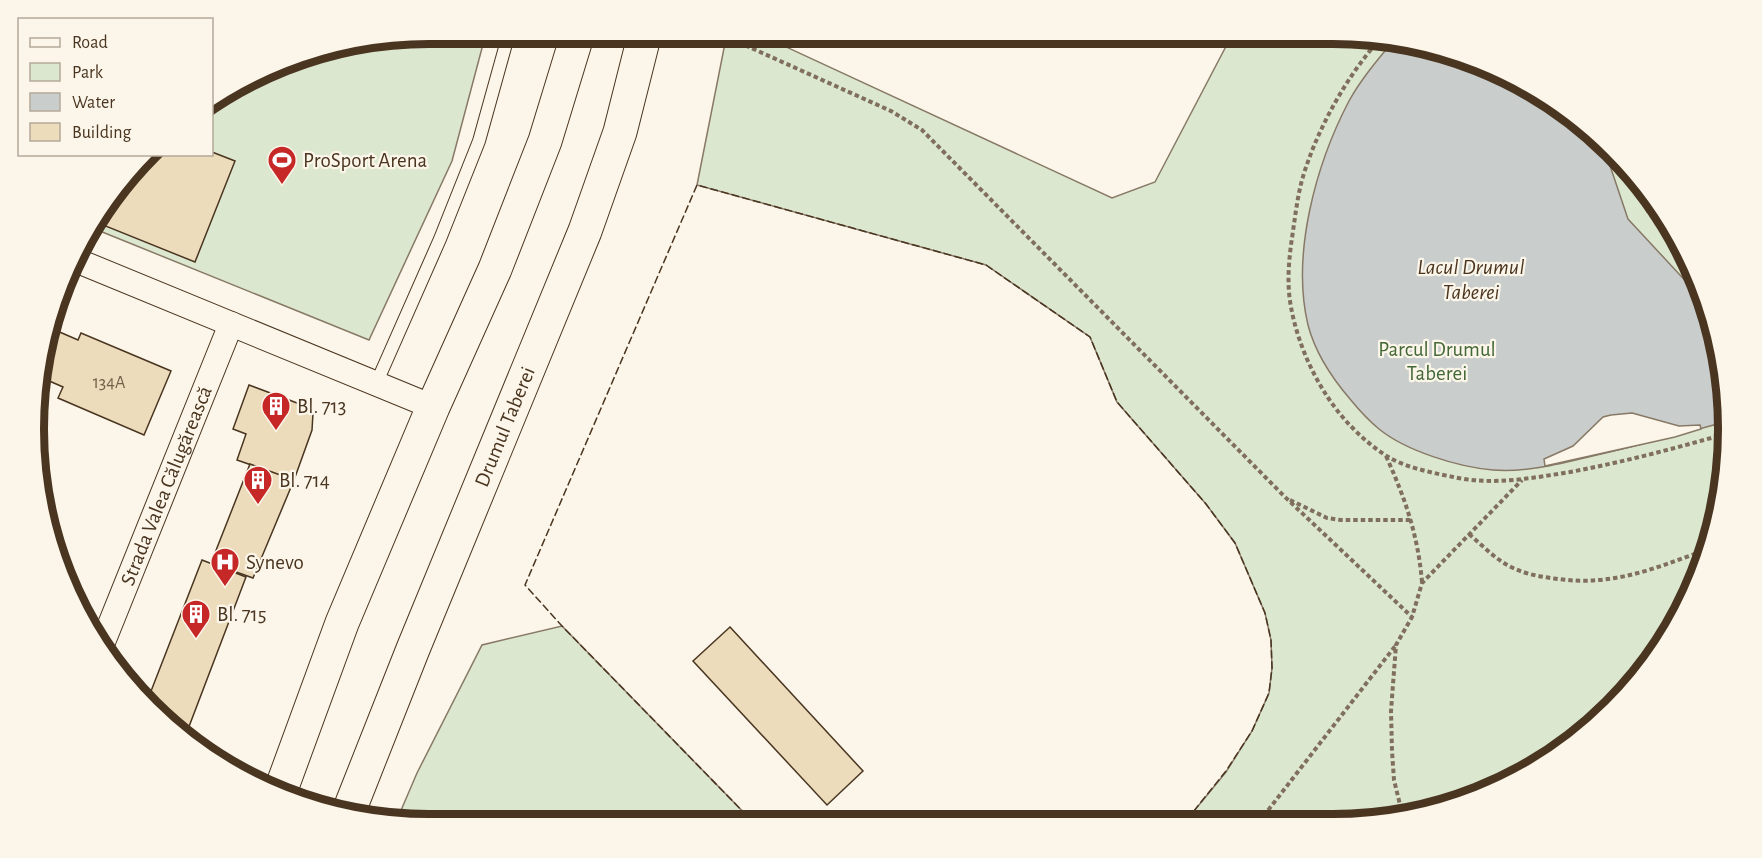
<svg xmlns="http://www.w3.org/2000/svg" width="1762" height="858" font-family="'Alegreya Sans',sans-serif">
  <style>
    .green { fill: #dce7d0; stroke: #887966; stroke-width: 1.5 }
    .water { fill: #c9cecd; stroke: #887966; stroke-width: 1.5 }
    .pier { fill: #fbf6e9; stroke: #887966; stroke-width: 1.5 }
    .building { fill: #ecdcbc; stroke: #4a3520; stroke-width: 1.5 }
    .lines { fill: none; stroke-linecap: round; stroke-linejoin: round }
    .lane-casing { stroke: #4a3520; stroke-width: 14 }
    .street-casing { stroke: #4a3520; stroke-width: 26 }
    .secondary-casing { stroke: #4a3520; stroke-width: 35 }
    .path { stroke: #7f6f5c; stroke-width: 4; stroke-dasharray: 4.5 3; stroke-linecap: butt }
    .lane { stroke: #fbf6e9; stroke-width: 12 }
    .street { stroke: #fbf6e9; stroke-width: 24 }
    .secondary { stroke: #fbf6e9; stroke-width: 33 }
    .fence { stroke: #4a3520; stroke-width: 1.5; stroke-dasharray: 8 3; stroke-linecap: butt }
    .labels { text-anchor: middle; stroke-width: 4.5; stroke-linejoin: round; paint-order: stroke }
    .number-label { font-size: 18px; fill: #725f47 }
    .poi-label { font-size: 21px; fill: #4a3520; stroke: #fbf6e9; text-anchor: start }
    .park-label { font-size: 21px; fill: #436837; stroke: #fbf6e9 }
    .street-label { font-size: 21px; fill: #4a3520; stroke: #fbf6e9 }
    .water-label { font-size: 22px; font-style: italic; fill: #4a3520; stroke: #fbf6e9 }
    .rim { fill: none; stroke: #4a3520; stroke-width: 8 }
  </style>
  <rect width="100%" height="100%" fill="#fbf6e9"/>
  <g class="green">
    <polygon points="429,33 486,33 452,161 369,340 90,227 100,209 151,155 212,154 212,102 301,54"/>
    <polygon points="727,33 756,33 1112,198 1155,182 1233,33 1333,33 1411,41 1485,63 1553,100 1613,149 1662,209 1699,278 1721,352 1729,429 1721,507 1699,581 1647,670 1574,743 1485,795 1385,822 1185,822 1226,772 1252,731 1269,693 1272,668 1271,640 1265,613 1235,543 1206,504 1117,402 1090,337 986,265 697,185"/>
    <polygon points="562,626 755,824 429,825 396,822 417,773 482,645"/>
  </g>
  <path class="water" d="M1395,39L1411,41L1485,63L1553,100L1601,139L1628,219L1692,288L1705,297L1721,352L1728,421C1685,433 1644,444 1601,454C1567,462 1528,473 1493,470C1458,467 1406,451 1379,429C1368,420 1359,410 1350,399C1332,378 1315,352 1308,325C1291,254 1316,164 1349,101C1361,79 1379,58 1395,39Z"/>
  <polygon class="pier" points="1632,413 1679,426 1700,425 1701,429 1675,437 1545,466 1544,459 1573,446 1603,417 1611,415"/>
  <g class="building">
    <polygon points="212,152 235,161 195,262 93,221 100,209 151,154 212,154"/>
    <polygon points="50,320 58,323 55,330 78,340 81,333 171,371 144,435 58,398 63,387 40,377 41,351"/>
    <polygon points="249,385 305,406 313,413 312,430 294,480 237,460 246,434 233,429"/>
    <polygon points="250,464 294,480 253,578 211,563"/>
    <polygon points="202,560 246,577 185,737 168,726 146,704"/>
    <polygon points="730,627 863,771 827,805 693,661"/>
  </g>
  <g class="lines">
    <g class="lane-casing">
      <polyline id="lane" points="376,384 440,239 479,141 509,33"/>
    </g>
    <g class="street-casing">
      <g id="street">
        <polyline points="73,259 433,407"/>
        <path id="s1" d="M101,647L231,324"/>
      </g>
    </g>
    <g class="secondary-casing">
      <g id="secondary">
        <polyline points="279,795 342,623 433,407 495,269 545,141 578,33"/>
        <path id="s2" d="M347,816L413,649L585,231L620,132L645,33"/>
      </g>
    </g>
    <g class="path">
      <polyline points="718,33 891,111 922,130 1285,497 1412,617"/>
      <path d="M1381,38C1347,75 1316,131 1302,180C1297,199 1295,218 1292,238C1289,258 1287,281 1290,301C1295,334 1308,366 1325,393C1340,417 1361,439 1385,455C1405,468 1434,473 1458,478C1495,485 1533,478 1570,472C1624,462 1676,448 1729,433"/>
      <polyline points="1633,173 1648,211 1683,262 1700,281"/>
      <path d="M1386,456C1405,498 1418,535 1422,582"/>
      <polyline points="1290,500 1327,518 1341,520 1411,520"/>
      <path d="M1469,534C1482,545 1494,558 1509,566C1524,574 1541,577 1558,579C1611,586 1651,570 1700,552H1708"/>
      <polyline points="1403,817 1394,780 1392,751 1391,711 1396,645 1412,617 1422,583 1522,480"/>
      <polyline points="1259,822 1396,645"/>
    </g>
    <use href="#lane" class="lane"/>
    <use href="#street" class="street"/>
    <use href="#secondary" class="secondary"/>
    <polyline class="fence" points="755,824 562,626 525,585 697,185 986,265 1090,337 1117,402 1206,504 1235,543 1265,613 1271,640 1272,668 1269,693 1252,731 1226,771 1185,822"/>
  </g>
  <defs>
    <g id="stadium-pin" transform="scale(1.5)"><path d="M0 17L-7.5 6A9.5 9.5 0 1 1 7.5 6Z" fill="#c62828" stroke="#fbf6e9"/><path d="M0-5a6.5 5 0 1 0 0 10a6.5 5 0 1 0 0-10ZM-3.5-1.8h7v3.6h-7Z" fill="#fff"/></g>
    <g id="building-pin" transform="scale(1.5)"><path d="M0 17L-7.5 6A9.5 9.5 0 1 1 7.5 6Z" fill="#c62828" stroke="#fbf6e9"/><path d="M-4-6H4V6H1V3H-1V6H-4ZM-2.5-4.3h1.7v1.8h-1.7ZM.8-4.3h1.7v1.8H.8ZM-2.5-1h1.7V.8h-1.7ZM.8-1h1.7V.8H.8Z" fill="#fff"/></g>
    <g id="hospital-pin" transform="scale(1.5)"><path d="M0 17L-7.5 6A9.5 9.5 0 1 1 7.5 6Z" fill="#c62828" stroke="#fbf6e9"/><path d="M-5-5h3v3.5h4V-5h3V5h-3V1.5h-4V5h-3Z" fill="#fff"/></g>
  </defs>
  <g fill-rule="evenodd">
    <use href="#stadium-pin" x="282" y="160"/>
    <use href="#building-pin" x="276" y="406"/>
    <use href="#building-pin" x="258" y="480"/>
    <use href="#hospital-pin" x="225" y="562"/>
    <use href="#building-pin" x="196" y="614"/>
  </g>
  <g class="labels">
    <g class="number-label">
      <text x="109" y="388">134A</text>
    </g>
    <g class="poi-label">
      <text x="303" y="167">ProSport Arena</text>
      <text x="297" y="413">Bl. 713</text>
      <text x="279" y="487">Bl. 714</text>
      <text x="246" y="569">Synevo</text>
      <text x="217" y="621">Bl. 715</text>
    </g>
    <g class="park-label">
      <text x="1437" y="356">Parcul Drumul<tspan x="1437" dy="24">Taberei</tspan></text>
    </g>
    <g class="street-label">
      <text dy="7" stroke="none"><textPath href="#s2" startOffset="420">Drumul Taberei</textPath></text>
      <text dy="7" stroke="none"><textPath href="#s1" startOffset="174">Strada Valea Călugărească</textPath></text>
    </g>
    <g class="water-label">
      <text x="1471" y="274">Lacul Drumul<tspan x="1471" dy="25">Taberei</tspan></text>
    </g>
  </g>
  <path d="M0 0H1762V858H0ZM429 44H1333A385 385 0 0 1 1718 429V429A385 385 0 0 1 1333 814H429A385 385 0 0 1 44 429V429A385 385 0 0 1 429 44Z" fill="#fbf6e9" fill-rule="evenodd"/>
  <path class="rim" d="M429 44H1333A385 385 0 0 1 1718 429V429A385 385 0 0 1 1333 814H429A385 385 0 0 1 44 429V429A385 385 0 0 1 429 44Z"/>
  <rect x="18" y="18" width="195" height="138" fill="#fbf6e9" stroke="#b4a999" stroke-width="1.5"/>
  <rect x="30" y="38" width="30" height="9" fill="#fbf6e9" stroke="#b4a999" stroke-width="1.5"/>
  <text x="72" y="48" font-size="18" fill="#4a3520">Road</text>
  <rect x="30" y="63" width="30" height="18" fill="#dce7d0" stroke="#b4a999" stroke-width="1.5"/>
  <text x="72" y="78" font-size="18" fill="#4a3520">Park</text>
  <rect x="30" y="93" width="30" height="18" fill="#c9cecd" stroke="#b4a999" stroke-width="1.5"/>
  <text x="72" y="108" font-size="18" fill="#4a3520">Water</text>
  <rect x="30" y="123" width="30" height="18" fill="#ecdcbc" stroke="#b4a999" stroke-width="1.5"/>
  <text x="72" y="138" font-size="18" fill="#4a3520">Building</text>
</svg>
